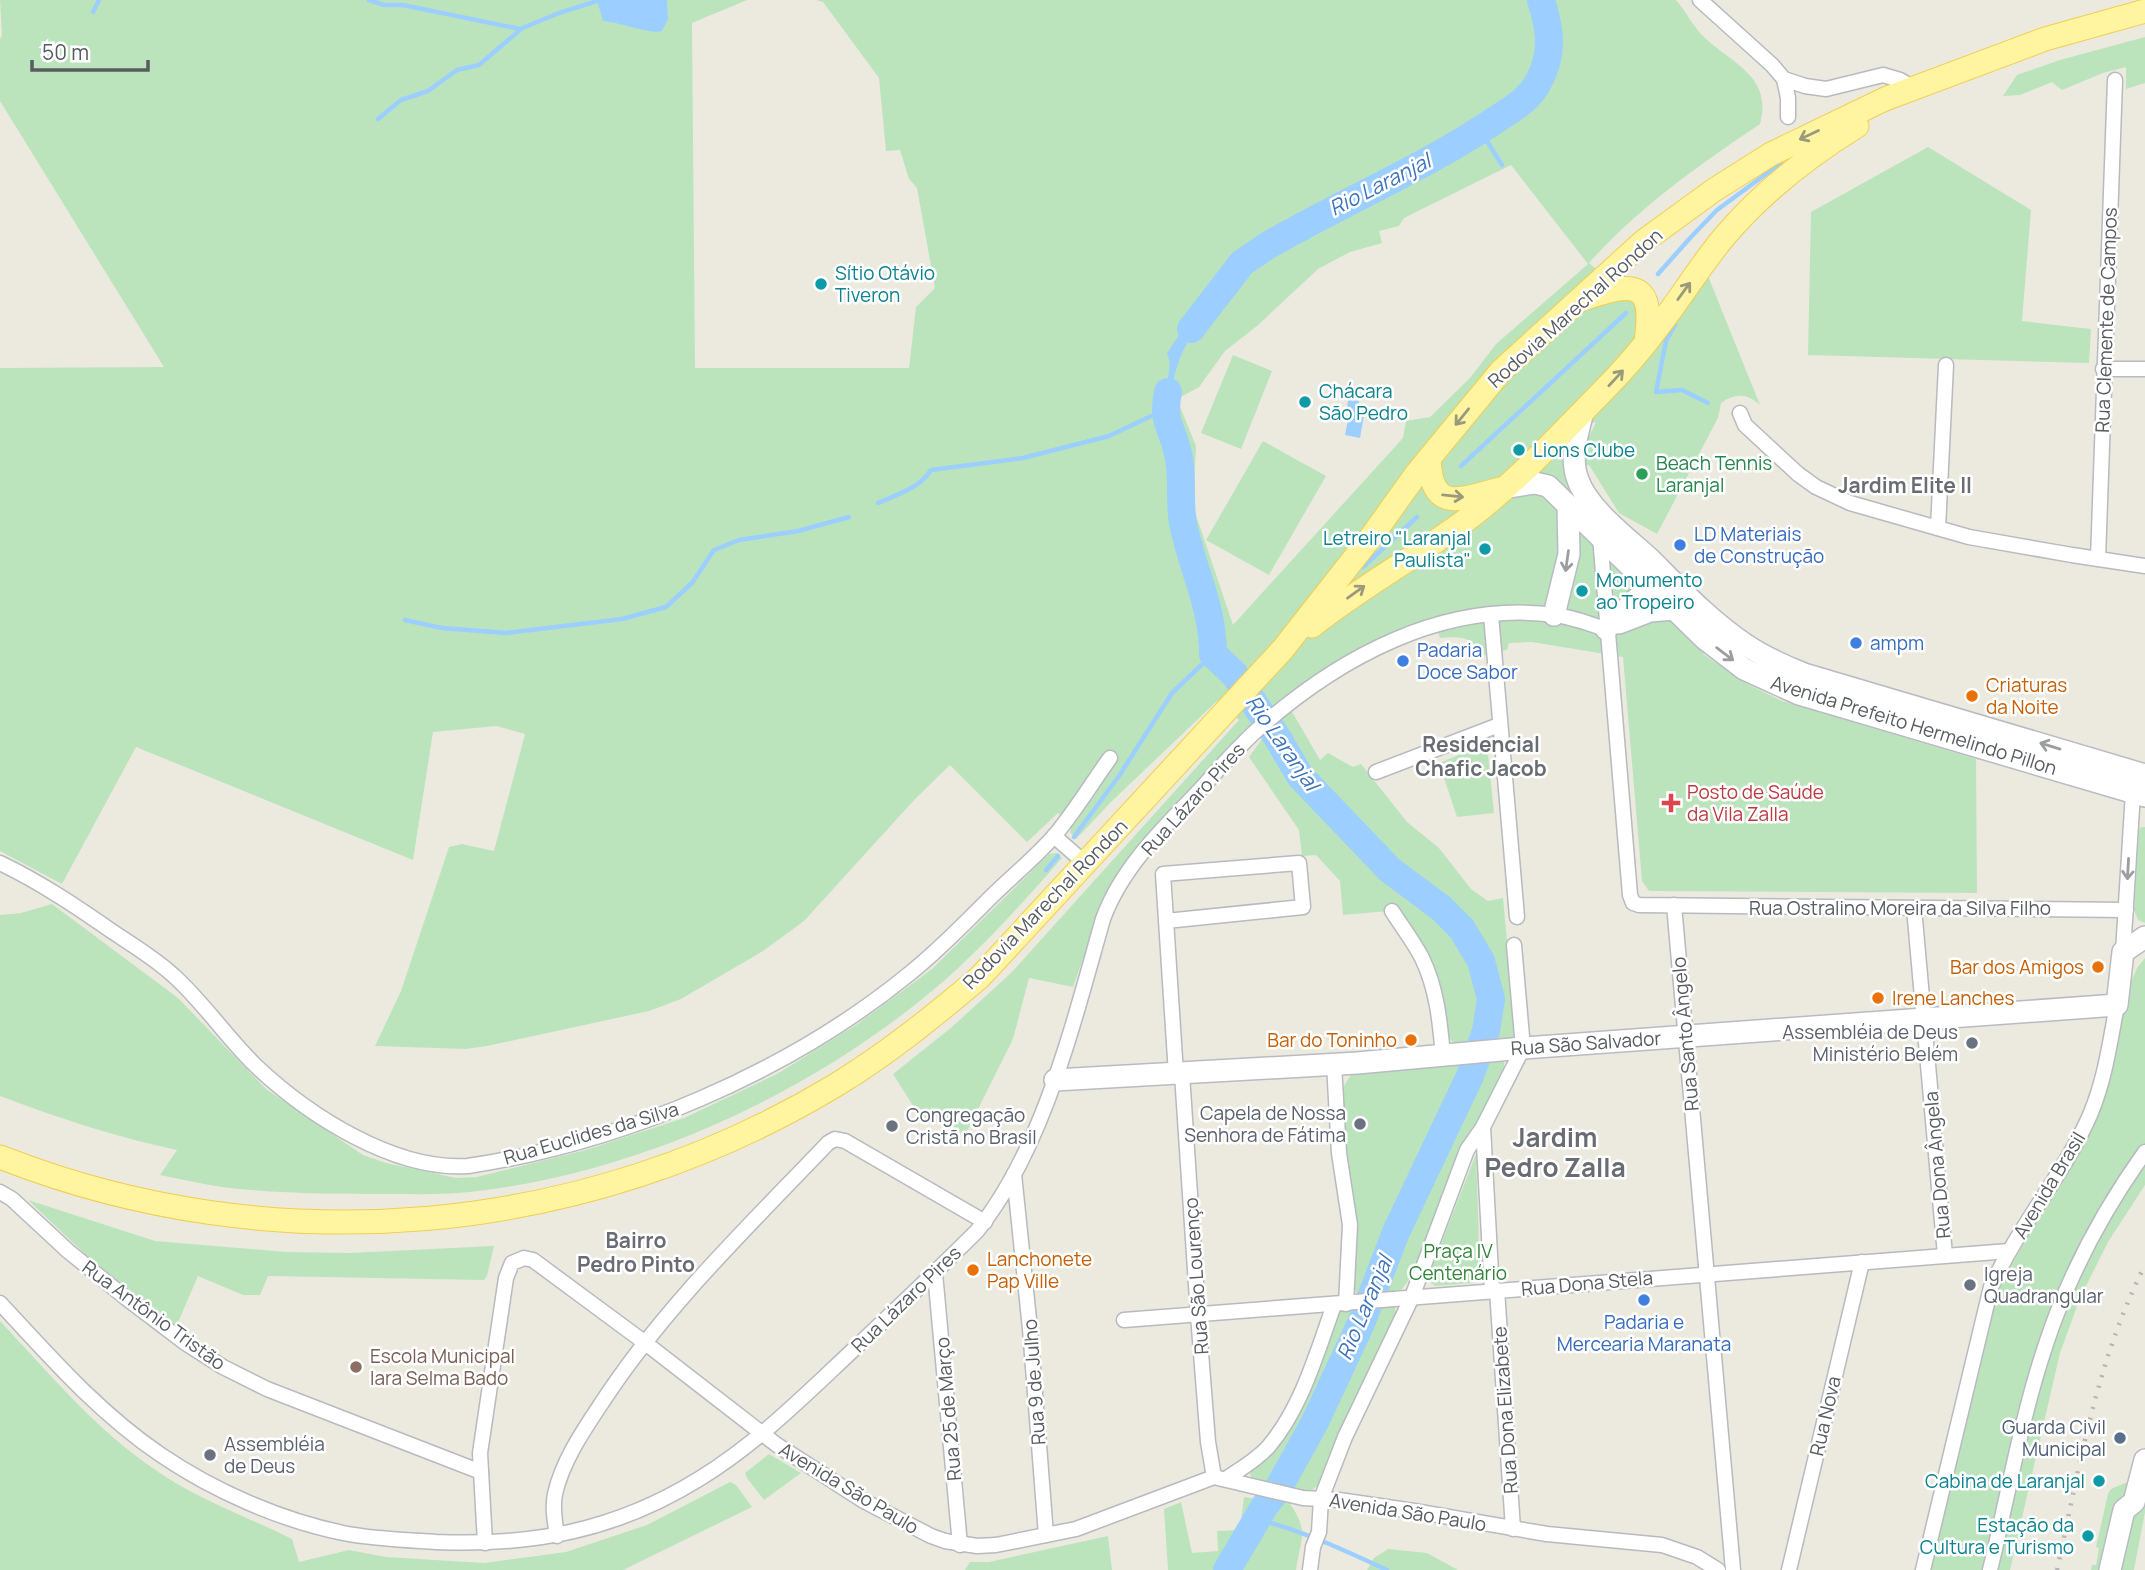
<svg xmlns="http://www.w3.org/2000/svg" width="2145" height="1570" font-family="Manrope,sans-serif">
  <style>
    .green { fill: #bbe4bd; fill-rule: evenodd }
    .water { fill: #9ccfff }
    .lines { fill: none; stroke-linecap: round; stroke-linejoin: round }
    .stream { stroke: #9ccfff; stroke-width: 4.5 }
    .river { stroke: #9ccfff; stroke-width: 28 }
    .street-casing { stroke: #b7babf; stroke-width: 17 }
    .secondary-casing { stroke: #b8bbc2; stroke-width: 24 }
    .primary-casing { stroke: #f2cd52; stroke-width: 25 }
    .street { stroke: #fff; stroke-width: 14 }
    .secondary { stroke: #fff; stroke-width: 21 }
    .primary { stroke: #fff5a1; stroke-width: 23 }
    .rail { stroke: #b3b4b4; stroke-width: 4.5; stroke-dasharray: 2 9; stroke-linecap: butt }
    .oneway { stroke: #9b997b }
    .oneway2 { stroke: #9b9da0 }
    .culture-dot { fill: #0f9aa8; stroke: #fff; stroke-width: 2.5 }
    .leisure-dot { fill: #2e9e5b; stroke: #fff; stroke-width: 2.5 }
    .shop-dot { fill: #3f7fe0; stroke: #fff; stroke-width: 2.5 }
    .food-dot { fill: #e8710a; stroke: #fff; stroke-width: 2.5 }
    .health-dot { fill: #e0444e; stroke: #fff; stroke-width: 2.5 }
    .worship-dot { fill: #6b7280; stroke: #fff; stroke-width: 2.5 }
    .education-dot { fill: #8d6e63; stroke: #fff; stroke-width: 2.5 }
    .service-dot { fill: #5c6f8a; stroke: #fff; stroke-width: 2.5 }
    .labels { text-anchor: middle; stroke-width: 5; stroke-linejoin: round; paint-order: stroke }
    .culture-label { font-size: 19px; fill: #0d838f; stroke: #fff; text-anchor: start }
    .street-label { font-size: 19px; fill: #585c61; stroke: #fff }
    .leisure-label { font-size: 19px; fill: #27864d; stroke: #fff; text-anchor: start }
    .shop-label { font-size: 19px; fill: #366cbe; stroke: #fff; text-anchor: start }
    .food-label { font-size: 19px; fill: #c56008; stroke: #fff; text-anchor: start }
    .health-label { font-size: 19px; fill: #be3a42; stroke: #fff; text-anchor: start }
    .worship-label { font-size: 19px; fill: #5b616d; stroke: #fff; text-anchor: start }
    .park-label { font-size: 19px; fill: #33853b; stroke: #fff }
    .education-label { font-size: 19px; fill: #785e54; stroke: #fff; text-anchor: start }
    .service-label { font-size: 19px; fill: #4e5e75; stroke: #fff; text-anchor: end }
    .water-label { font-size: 21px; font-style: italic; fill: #3c73ba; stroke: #fff }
    .neighbourhood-label { font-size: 21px; font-weight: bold; fill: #696d73; stroke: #fff }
    .district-label { font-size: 26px; font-weight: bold; fill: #696d73; stroke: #fff }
  </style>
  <rect width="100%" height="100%" fill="#eceadf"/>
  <g class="green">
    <path d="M0,0H747L692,23L695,368H909L916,307L935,288L917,188L909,179L900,150L886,151L879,78L823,2L816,0H1676C1686,11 1692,25 1702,35C1731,64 1773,75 1760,124C1699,165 1638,208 1589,263L1669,330L1708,276L1760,405C1747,393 1735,393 1721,403L1718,418L1657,534L1619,513L1589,465L1582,466L1586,443L1596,422L1573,428L1523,476L1706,650L1703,654L1747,684L1782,701L1976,759L1977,893L1649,891L1642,881L1623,657L1532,642L1509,643L1507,650L1481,656C1475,636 1458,636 1440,638L1433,618C1378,635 1330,664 1284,698L1320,760L1328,753L1353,767L1361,764L1407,822L1439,848L1471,889L1488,901L1503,898L1516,1035L1504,1058V1067L1476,1124L1460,1147L1411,1277L1402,1289L1393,1292L1396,1316L1322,1482L1311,1491L1293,1490L1290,1504C1310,1532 1300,1540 1296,1570H1168L1164,1509L1181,1502L1192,1553L1218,1551L1217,1531L1240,1530L1244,1497L1262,1500L1266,1485L1253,1480L1250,1474L1251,1470L1267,1456L1337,1315L1359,1295L1353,1289L1344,1154V1086L1352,1073L1455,1045L1447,1035L1424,949L1400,910L1343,915L1340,881L1316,855L1302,856L1299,830L1249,757L1262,739L1248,727L1148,835L1102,905L1073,987L1029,978L1013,1039L965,1135L935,1115L924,1123L893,1074L952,1027L1011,973L1239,720L1217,701L1111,802L1076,839L1070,832L1072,824L1058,813L1027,842L950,765L915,799L804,921L763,951L681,999L649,1011L487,1046L466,1049L375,1046L401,991L449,847L462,844L494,851L525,734L497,726L433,732L413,860L136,747L62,884L0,851V368L164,367L0,101V39L2,35ZM1511,165L1588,264L1496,344L1470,378L1430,417L1406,421L1403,438L1233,625L1193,506L1196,446L1177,399L1199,387L1225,351L1257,326L1318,269L1350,252L1382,243L1379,231L1399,226L1404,218Z"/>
    <polygon points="2145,37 2145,83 2126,89 2126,67 2103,73 2062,90 2052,82 2020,95 2003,96 2017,75 2060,60"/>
    <polygon points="1928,147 2031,210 2022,321 2091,329 2089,363 1808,355 1811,212"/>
    <polygon points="1233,355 1272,371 1241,449 1201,433"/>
    <path d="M1575,430L1582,502C1565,492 1557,471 1535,473Z"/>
    <polygon points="1263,441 1326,476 1269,575 1206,540"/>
    <polygon points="1476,748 1484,749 1488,755 1494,813 1457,817 1439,763"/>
    <polygon points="2141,827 2145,827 2145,923 2138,920 2134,910 2139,830"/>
    <path d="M1057,853L1062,858C1018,908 974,958 921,1000C795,1101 632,1174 470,1192C443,1195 414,1194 386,1194C332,1194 276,1194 222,1187C202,1184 181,1179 160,1175L177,1150C116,1137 58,1118 0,1096V915L21,913L52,904L178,998L266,1089L363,1155L386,1163L456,1178L477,1177L586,1150L684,1118L777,1074L856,1025L932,969L1049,854Z"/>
    <polygon points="2145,958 2145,1185 2108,1242 2080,1298 2060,1353 2010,1570 1930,1570 1997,1290 2098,1116 2112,1074 2129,987 2137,968"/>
    <polygon points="1476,1154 1480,1275 1473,1283 1435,1286 1430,1282 1429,1275"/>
    <polygon points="28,1200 155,1241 286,1252 349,1253 494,1246 487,1276 484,1280 268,1276 260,1295 243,1295 198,1276 176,1327 86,1255"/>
    <path d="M0,1321C49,1373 95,1429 154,1469C196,1499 246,1516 292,1539L299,1562L349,1550L386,1557L484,1563L566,1552L647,1525L730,1482L736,1485L752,1507L623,1570H0Z"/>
    <polygon points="769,1454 801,1473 764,1500 747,1478 745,1473"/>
    <polygon points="2125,1483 2145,1490 2145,1512 2134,1570 2091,1570 2092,1565 2096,1565 2099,1548 2096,1547 2108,1494 2111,1489"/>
    <polygon points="1108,1536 1112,1570 965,1570 970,1562 989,1562"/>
    <polygon points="1388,1549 1427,1553 1458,1570 1367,1570 1374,1558"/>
  </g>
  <g class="water">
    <path d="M597,0H667L668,19L662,31C652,35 619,22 603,21Z"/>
    <path d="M1212,299C1210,319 1192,333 1183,351C1172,375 1169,402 1169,427L1160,419C1158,398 1176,372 1167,353L1185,326Z"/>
    <polygon points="1348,400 1359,401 1358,409 1365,410 1360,438 1345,435 1350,409 1347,408"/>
    <polygon points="1189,481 1190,523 1204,592 1191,566 1172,489"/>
  </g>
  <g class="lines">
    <g class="stream">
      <polyline points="369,0 384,5 403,5 520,29 559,13 600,0"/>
      <polyline points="93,12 99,0"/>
      <polyline points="378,119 401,100 428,91 457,70 479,65 520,30"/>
      <polyline points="1480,130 1502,165"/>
      <polyline points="1658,274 1691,237 1717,210 1781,163"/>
      <polyline points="1675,325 1666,341 1656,392 1682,390 1708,403"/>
      <polyline points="1461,466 1626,313"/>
      <path d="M878,503C896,495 920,488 931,470L1023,458L1109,436L1164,410"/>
      <polyline points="1363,567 1417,517"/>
      <polyline points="405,620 442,628 506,633 622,619 666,607 692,583 714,550 739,540 798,531 849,517"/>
      <polyline points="1074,837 1119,776 1172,693 1213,654"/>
      <polyline points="1046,870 1058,856"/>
      <path d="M1257,1519C1303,1531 1344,1550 1387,1570"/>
    </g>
    <g class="river">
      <path d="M1191,329L1242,263L1267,246C1341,203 1420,170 1491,123C1507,112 1526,102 1536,86C1554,56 1551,32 1541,0"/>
      <path d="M1168,392C1161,425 1175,430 1179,459C1183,480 1179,502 1183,523C1192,569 1213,606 1213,654L1235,675L1277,737L1300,776L1390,870L1441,908L1462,929L1481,961L1491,999L1486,1031L1470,1076L1396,1232L1362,1321L1315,1422L1279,1487L1264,1507L1227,1570"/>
    </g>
    <g class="street-casing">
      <g id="street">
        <polyline points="1700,0 1772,65 1784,79 1805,86 1826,89 1883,75 1900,80 1916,89"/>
        <polyline points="1784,79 1788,98 1788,117"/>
        <polyline points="2103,369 2145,369"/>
        <polyline points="1740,413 1745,425 1798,474 1816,487 1850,503 1969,537 2072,555 2145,566"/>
        <polyline points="1938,528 1946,365"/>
        <polyline points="1600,537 1630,895 1633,903 1639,905 2126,910"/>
        <polyline points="2098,559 2115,80"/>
        <polyline points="1491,615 1517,917"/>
        <polyline points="1376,772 1499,725"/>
        <polyline points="1054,836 1086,864"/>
        <path d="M0,863C40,882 77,907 113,932C134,946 156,959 174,976C204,1003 227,1038 256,1066C308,1115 394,1171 468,1166C622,1143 788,1073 909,974C938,951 964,924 990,898C1011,877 1035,858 1055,835C1075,811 1092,783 1110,758"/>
        <polyline points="1674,905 1733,1570"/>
        <polyline points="1914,908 1945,1255"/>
        <path d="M1392,911C1402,927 1414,942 1422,958C1437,989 1440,1022 1443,1056"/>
        <polyline points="1166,921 1303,907 1299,863 1163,874 1176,1074"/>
        <polyline points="2123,952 2133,792"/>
        <polyline points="1334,1064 1339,1153 1350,1225 1346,1304"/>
        <polyline points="1182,1074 1198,1315 1208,1442 1214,1477"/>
        <polyline points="1483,1127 1492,1291"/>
        <polyline points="1014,1174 1030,1329 1046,1535"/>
        <polyline points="0,1192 12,1199 68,1251 126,1298 184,1342 223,1367 267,1389 481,1472"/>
        <polyline points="935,1273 960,1545"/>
        <polyline points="1497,1290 1513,1529"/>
        <path d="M0,1303C50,1357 99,1413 161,1455C214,1491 280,1520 343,1533C373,1539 405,1540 436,1542C532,1546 615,1531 699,1479C756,1444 802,1398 851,1352C893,1312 936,1272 977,1231C1044,1148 1074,1020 1103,919C1121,869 1162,829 1198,792C1217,771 1236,749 1257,730C1338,658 1443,600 1555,615C1573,617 1589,624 1606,629"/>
        <polyline points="1124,1320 2009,1251"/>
        <path d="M1226,1479C1240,1469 1257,1460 1269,1446C1302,1407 1317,1352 1334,1305"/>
        <path d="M557,1536C555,1522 552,1508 555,1494C562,1462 583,1431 601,1404C664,1307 749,1226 828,1143L835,1139L845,1141L985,1222"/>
        <polyline points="485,1543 480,1453 506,1278 512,1263 524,1258 533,1260 644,1342 777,1445 864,1501 931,1536 945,1541 977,1546 996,1545 1076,1529 1214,1477 1303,1498 1339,1500 1414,1511 1547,1534 1662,1545 1697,1557 1718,1570"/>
        <polyline points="1310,1570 1313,1547 1319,1532 1321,1499 1345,1437 1412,1297 1467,1150 1483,1127 1523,1048 1514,945"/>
        <polyline points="1789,1570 1862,1262"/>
        <path d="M1923,1570L1991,1287C2018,1227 2064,1174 2090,1115C2105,1080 2110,1042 2117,1005"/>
        <path d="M1990,1570C2008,1496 2021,1419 2045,1347C2068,1276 2102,1212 2145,1152"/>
      </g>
    </g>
    <g class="secondary-casing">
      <g id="secondary">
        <path d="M1583,411C1578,433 1569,457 1578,480C1588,509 1627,538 1650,559C1680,589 1711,622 1746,645C1764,657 1784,666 1804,674L2145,775"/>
        <polyline points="1503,488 1535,483 1548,486 1705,639 1744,669 1799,694 2145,796"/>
        <polyline points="1554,615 1569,554 1568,506"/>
        <polyline points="1619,623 1650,611 1674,609"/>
        <polyline points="1606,629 1633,602 1662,579"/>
        <polyline points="1055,1080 1357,1063 1523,1048 2117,1005 2123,952 2145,937"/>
        <polyline points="2110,1570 2124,1510 2134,1502 2145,1460"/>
      </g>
    </g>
    <g class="primary-casing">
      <g id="primary">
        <path d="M1586,298C1638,280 1654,284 1646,342"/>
        <path d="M1429,460C1432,514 1461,499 1500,489"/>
        <path d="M1312,626C1362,586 1418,556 1469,518C1513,485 1560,435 1599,395C1619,375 1638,354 1655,331C1679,301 1699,267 1724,237C1762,192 1807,157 1857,126"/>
        <path d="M0,1157C274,1265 584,1237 836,1085C887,1054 934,1016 980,977L1283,649L1374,533L1417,473L1501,371L1644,241L1714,190L1771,154L1885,99L2045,39L2145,11"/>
      </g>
    </g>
    <use href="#street" class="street"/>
    <use href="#secondary" class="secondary"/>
    <use href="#primary" class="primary"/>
    <path class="rail" d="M2057,1570C2080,1465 2096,1362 2145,1265"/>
  </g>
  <defs><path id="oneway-shaft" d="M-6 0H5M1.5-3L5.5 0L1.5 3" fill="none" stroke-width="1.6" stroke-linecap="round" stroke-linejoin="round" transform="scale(1.75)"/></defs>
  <g class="oneway">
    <use href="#oneway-shaft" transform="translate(1809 135) rotate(155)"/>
    <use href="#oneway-shaft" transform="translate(1684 291) rotate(-54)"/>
    <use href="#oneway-shaft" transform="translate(1616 378) rotate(-47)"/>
    <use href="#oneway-shaft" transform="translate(1462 417) rotate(129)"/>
    <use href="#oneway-shaft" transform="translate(1453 496) rotate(6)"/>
    <use href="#oneway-shaft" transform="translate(1356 592) rotate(-36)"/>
  </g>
  <g class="oneway2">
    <use href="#oneway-shaft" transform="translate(1567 561) rotate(98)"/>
    <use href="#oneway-shaft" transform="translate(1725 654) rotate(37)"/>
    <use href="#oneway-shaft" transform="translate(2050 746) rotate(-163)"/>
    <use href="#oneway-shaft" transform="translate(2128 869) rotate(93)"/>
  </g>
  <g class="culture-dot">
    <circle cx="821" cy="284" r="7"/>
    <circle cx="1305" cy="402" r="7"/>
    <circle cx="1519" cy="450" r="7"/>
    <circle cx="1485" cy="549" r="7"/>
    <circle cx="1582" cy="591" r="7"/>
    <circle cx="2099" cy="1481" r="7"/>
    <circle cx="2088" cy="1536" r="7"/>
  </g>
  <circle class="leisure-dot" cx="1642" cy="474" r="7"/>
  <g class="shop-dot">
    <circle cx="1680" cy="545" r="7"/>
    <circle cx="1856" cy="643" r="7"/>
    <circle cx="1403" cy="661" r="7"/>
    <circle cx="1644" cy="1300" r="7"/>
  </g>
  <g class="food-dot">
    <circle cx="1972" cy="696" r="7"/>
    <circle cx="2098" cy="967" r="7"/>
    <circle cx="1878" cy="998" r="7"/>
    <circle cx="1411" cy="1040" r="7"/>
    <circle cx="973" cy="1270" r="7"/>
  </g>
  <path class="health-dot" d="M1667.5 792.5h7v7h7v7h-7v7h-7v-7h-7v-7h7z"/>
  <g class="worship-dot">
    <circle cx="1972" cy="1043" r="7"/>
    <circle cx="1360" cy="1124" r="7"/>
    <circle cx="892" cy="1126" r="7"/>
    <circle cx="1970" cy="1285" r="7"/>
    <circle cx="210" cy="1455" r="7"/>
  </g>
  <circle class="education-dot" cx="356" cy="1367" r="7"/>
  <circle class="service-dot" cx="2120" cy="1438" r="7"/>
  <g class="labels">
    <g class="culture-label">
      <text x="835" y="280">Sítio Otávio<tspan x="835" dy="22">Tiveron</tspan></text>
      <text x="1319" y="398">Chácara<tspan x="1319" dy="22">São Pedro</tspan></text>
      <text x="1533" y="457">Lions Clube</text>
      <text x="1471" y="545" text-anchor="end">Letreiro "Laranjal<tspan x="1471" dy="22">Paulista"</tspan></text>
      <text x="1596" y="587">Monumento<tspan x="1596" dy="22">ao Tropeiro</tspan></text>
      <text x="2085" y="1488" text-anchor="end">Cabina de Laranjal</text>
      <text x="2074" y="1532" text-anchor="end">Estação da<tspan x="2074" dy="22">Cultura e Turismo</tspan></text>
    </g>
    <g class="street-label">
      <text transform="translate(1575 308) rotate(-42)" y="7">Rodovia Marechal Rondon</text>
      <text transform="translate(2106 320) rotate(-88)" y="7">Rua Clemente de Campos</text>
      <text transform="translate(1914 725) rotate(17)" y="7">Avenida Prefeito Hermelindo Pillon</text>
      <text transform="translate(1193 799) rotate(-48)" y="7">Rua Lázaro Pires</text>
      <text transform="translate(1045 904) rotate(-46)" y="7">Rodovia Marechal Rondon</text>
      <text x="1900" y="915">Rua Ostralino Moreira da Silva Filho</text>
      <text transform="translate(1685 1034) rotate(-95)" y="7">Rua Santo Ângelo</text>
      <text transform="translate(1586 1043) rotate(-4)" y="7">Rua São Salvador</text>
      <text transform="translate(591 1133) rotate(-16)" y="7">Rua Euclides da Silva</text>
      <text transform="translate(1937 1165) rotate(-95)" y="7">Rua Dona Ângela</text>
      <text transform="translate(2049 1185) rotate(-59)" y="7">Avenida Brasil</text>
      <text transform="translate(1196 1276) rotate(-94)" y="7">Rua São Lourenço</text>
      <text transform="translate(1587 1283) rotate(-5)" y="7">Rua Dona Stela</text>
      <text transform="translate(906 1299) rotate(-44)" y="7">Rua Lázaro Pires</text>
      <text transform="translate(154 1315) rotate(36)" y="7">Rua Antônio Tristão</text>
      <text transform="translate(1034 1382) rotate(-94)" y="7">Rua 9 de Julho</text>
      <text transform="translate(948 1409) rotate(-95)" y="7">Rua 25 de Março</text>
      <text transform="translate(1505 1410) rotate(-94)" y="7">Rua Dona Elizabete</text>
      <text transform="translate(1825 1416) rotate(-77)" y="7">Rua Nova</text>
      <text transform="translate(849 1488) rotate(31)" y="7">Avenida São Paulo</text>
      <text transform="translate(1408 1512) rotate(9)" y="7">Avenida São Paulo</text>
    </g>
    <g class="leisure-label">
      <text x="1656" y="470">Beach Tennis<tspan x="1656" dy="22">Laranjal</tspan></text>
    </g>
    <g class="shop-label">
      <text x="1694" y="541">LD Materiais<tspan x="1694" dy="22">de Construção</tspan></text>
      <text x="1870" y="650">ampm</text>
      <text x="1417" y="657">Padaria<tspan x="1417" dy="22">Doce Sabor</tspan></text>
      <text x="1644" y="1329" text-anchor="middle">Padaria e<tspan x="1644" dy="22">Mercearia Maranata</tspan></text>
    </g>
    <g class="food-label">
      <text x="1986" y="692">Criaturas<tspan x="1986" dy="22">da Noite</tspan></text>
      <text x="2084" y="974" text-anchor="end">Bar dos Amigos</text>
      <text x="1892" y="1005">Irene Lanches</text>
      <text x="1397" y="1047" text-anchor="end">Bar do Toninho</text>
      <text x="987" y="1266">Lanchonete<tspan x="987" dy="22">Pap Ville</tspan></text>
    </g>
    <g class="health-label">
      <text x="1687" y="799">Posto de Saúde<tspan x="1687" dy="22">da Vila Zalla</tspan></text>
    </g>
    <g class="worship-label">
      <text x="1958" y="1039" text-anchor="end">Assembléia de Deus<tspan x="1958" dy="22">Ministério Belém</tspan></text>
      <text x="1346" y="1120" text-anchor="end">Capela de Nossa<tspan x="1346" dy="22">Senhora de Fátima</tspan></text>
      <text x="906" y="1122">Congregação<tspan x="906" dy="22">Cristã no Brasil</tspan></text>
      <text x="1984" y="1281">Igreja<tspan x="1984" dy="22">Quadrangular</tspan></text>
      <text x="224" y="1451">Assembléia<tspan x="224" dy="22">de Deus</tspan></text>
    </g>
    <g class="park-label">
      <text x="1458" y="1258">Praça IV<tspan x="1458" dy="22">Centenário</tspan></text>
    </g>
    <g class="education-label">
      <text x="370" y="1363">Escola Municipal<tspan x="370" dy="22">Iara Selma Bado</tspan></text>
    </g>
    <g class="service-label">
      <text x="2106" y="1434">Guarda Civil<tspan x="2106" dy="22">Municipal</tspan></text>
    </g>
    <g class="water-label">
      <text transform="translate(1380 185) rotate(-27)" y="7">Rio Laranjal</text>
      <text transform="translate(1282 743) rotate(55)" y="7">Rio Laranjal</text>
      <text transform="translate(1365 1308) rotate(-67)" y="7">Rio Laranjal</text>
    </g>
    <g class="neighbourhood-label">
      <text x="1905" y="493">Jardim Elite II</text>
      <text x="1481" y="752">Residencial<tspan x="1481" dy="24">Chafic Jacob</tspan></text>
      <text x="636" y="1248">Bairro<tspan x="636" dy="24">Pedro Pinto</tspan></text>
    </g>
    <g class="district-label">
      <text x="1555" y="1147">Jardim<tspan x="1555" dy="30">Pedro Zalla</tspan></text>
    </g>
  </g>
  <path d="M32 60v10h116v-10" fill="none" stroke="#585c61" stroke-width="3.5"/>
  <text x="42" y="60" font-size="21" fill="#585c61" stroke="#ffffff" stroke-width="5" paint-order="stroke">50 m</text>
</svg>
